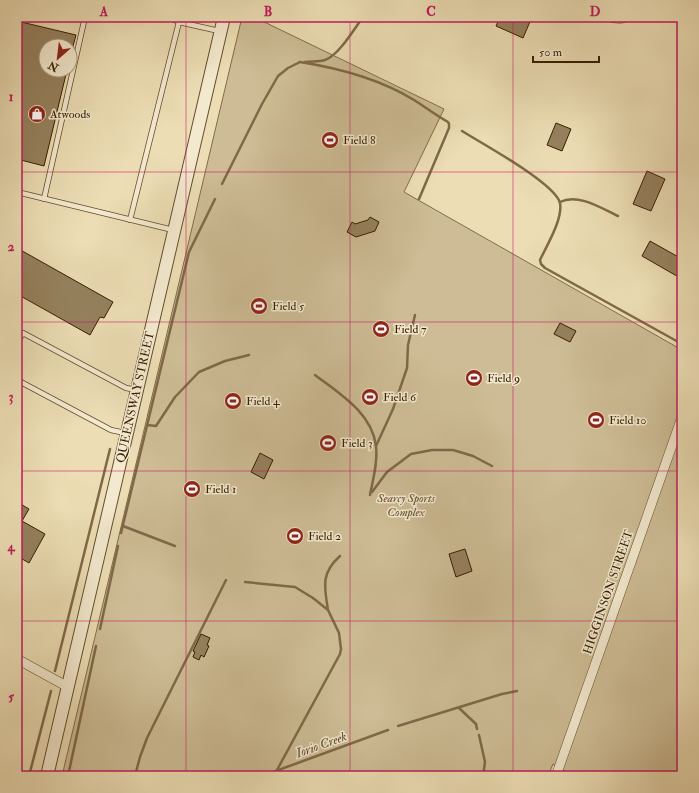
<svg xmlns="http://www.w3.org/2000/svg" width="699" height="793" font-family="'IM FELL Double Pica',serif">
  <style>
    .green { fill: #cdbc95; stroke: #826c4a }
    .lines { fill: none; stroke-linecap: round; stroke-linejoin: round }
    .stream { stroke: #7e6947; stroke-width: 2.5 }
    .building { fill: #95815e; stroke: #361d00 }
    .service-casing { stroke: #644d2d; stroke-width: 6 }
    .minor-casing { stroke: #644d2d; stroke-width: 10 }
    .tertiary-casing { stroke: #644d2d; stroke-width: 14 }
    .service { stroke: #f3e9ce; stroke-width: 4.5 }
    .minor { stroke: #f3e9ce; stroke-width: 9 }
    .tertiary { stroke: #f3e9ce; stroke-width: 12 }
    .grid { fill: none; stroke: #c2185b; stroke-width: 1; stroke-opacity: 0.55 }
    .labels { text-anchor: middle; stroke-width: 3; stroke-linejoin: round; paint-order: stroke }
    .poi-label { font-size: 12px; fill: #361d00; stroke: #f3e9ce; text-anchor: start }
    .street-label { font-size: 12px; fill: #361d00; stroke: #f3e9ce }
    .park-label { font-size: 12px; font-style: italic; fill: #634d2d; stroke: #f3e9ce }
    .water-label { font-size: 13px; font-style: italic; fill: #60492a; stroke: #f3e9ce }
    .neatline { fill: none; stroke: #c2185b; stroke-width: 1.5 }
    .grid-label { font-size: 13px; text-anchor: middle; font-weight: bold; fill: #c2185b }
  </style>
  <rect width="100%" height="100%" fill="#ecddb4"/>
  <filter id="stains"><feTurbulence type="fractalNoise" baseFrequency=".005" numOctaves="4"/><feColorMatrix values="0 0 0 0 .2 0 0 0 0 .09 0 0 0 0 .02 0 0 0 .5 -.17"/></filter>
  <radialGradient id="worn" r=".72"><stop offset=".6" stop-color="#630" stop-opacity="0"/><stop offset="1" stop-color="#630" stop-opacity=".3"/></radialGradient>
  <polygon class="green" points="242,17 254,17 444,109 404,192 682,350 682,776 574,776 553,764 548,776 62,776"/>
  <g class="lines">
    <g class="stream">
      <path d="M300,62C338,68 380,79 414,100C425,107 436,115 448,122L449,124V128L419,199"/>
      <path d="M305,62C311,61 319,62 325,60C339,55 354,29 363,17"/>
      <path d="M462,131C481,143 555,183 560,203C563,219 547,245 540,260L541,264L545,268L682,344"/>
      <polyline points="222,184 262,104 278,76 288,68 300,62"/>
      <path d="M560,202C578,193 601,208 618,216"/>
      <path d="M315,375C339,393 372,413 376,446C378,462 373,479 370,495"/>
      <polyline points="147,425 156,426 175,397 199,372 225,361 249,355"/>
      <polyline points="376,446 393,409 407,368 408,345 415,315"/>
      <polyline points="372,492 387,472 411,454 432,450 453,450 473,456 492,466"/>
      <polyline points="123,526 175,546"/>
      <polyline points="121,533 189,252 215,199"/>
      <polyline points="245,582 295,587 313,598 328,610 339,633 341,649 340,654 277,770"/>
      <path d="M328,610C324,586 321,573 340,556"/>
      <polyline points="100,629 118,546"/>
      <polyline points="55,671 110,449"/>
      <polyline points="459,708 476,724 477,729"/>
      <polyline points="398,726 502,694 517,691"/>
      <polyline points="479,735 485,762 483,776"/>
      <polyline points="29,776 51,691"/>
      <polyline points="68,776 96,646"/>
      <polyline points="135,776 140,757 147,738 226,580"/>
      <polyline points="262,776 388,730"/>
    </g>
  </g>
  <g class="building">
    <polygon points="500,17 532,17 523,38 496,26"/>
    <polygon points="17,21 76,35 73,46 46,46 46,70 67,70 44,166 17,159"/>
    <polygon points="556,123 571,129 562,151 547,145"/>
    <polygon points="647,171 665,179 651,211 633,204"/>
    <polygon points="370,217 379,222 375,231 356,237 347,232 352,222 355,224 368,220"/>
    <polygon points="650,241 682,259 682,279 642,256"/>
    <polygon points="17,248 113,302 104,318 100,317 90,335 17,294"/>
    <polygon points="560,323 576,331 570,342 554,334"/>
    <polygon points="260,453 273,460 264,479 251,472"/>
    <polygon points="17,502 29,509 22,521 45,534 29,563 17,556"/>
    <polygon points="465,549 472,571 456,577 449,554"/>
    <polygon points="201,634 210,638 207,645 209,646 204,657 201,655 199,660 193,657 195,652 193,651"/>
  </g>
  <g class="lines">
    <g class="service-casing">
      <g id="service">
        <polyline points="169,17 179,22 219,31"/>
        <path d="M605,17C612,20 623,23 629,17"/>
        <polyline points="17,192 173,230"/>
        <polyline points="44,199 85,17"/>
        <polyline points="130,220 179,22"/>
        <polyline points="17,343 23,333 126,388 137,390"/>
        <polyline points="17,380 111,430 125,433"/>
      </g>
    </g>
    <g class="minor-casing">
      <g id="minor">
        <polyline points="17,659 68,687"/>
        <polyline points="556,776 682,417"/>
      </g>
    </g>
    <g class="tertiary-casing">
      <polyline id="tertiary" points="47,776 224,17"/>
    </g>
    <use href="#service" class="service"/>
    <use href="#minor" class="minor"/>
    <use href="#tertiary" class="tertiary"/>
  </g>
  <path class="grid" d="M186,17V776M350,17V776M513,17V776M17,172H682M17,322H682M17,471H682M17,621H682"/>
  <defs>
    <g id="shop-disc" transform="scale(0.9)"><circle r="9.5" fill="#8f2418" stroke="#f3e9ce"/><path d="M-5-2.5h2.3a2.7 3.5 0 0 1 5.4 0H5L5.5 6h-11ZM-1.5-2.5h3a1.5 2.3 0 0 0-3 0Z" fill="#fff"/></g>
    <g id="stadium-disc" transform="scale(0.9)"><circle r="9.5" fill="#8f2418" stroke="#f3e9ce"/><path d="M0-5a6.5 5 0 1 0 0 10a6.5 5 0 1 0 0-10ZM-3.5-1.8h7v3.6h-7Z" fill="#fff"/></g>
  </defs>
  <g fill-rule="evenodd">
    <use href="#shop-disc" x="37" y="114"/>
    <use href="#stadium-disc" x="330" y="140"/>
    <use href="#stadium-disc" x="259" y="306"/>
    <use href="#stadium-disc" x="381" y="329"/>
    <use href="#stadium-disc" x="474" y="378"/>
    <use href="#stadium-disc" x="370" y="397"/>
    <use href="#stadium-disc" x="233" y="401"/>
    <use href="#stadium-disc" x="596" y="420"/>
    <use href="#stadium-disc" x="328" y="443"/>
    <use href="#stadium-disc" x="192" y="489"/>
    <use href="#stadium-disc" x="295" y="536"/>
  </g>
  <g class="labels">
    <g class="poi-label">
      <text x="50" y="118">Atwoods</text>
      <text x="343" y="144">Field 8</text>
      <text x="272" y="310">Field 5</text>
      <text x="394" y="333">Field 7</text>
      <text x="487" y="382">Field 9</text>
      <text x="383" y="401">Field 6</text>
      <text x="246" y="405">Field 4</text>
      <text x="609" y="424">Field 10</text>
      <text x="341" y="447">Field 3</text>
      <text x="205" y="493">Field 1</text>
      <text x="308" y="540">Field 2</text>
    </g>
    <g class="street-label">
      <text transform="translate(135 397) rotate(-77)" y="4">QUEENSWAY STREET</text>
      <text transform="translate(608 592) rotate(-71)" y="4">HIGGINSON STREET</text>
    </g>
    <g class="park-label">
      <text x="406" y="502">Searcy Sports<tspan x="406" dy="14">Complex</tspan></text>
    </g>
    <g class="water-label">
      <text transform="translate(321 744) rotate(-20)" y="5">Iorio Creek</text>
    </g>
  </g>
  <rect width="699" height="793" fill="none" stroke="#ecddb4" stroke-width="44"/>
  <g transform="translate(58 58) rotate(208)"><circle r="19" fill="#f3e9ce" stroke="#a7977c"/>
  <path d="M0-3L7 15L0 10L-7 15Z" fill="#8f2418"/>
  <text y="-6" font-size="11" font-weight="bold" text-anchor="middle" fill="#361d00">N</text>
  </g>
  <path d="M533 56v6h66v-6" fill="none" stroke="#361d00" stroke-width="2"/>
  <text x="539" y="56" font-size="12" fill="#361d00" stroke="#f3e9ce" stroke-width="3" paint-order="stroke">50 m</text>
  <rect x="22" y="22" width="655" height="749" class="neatline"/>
  <g class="grid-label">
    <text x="104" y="16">A</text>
    <text x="268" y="16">B</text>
    <text x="431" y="16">C</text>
    <text x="595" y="16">D</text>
    <text x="11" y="101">1</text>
    <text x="11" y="251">2</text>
    <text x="11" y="401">3</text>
    <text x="11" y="551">4</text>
    <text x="11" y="701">5</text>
  </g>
  <rect width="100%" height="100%" filter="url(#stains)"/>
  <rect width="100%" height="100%" fill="url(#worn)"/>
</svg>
